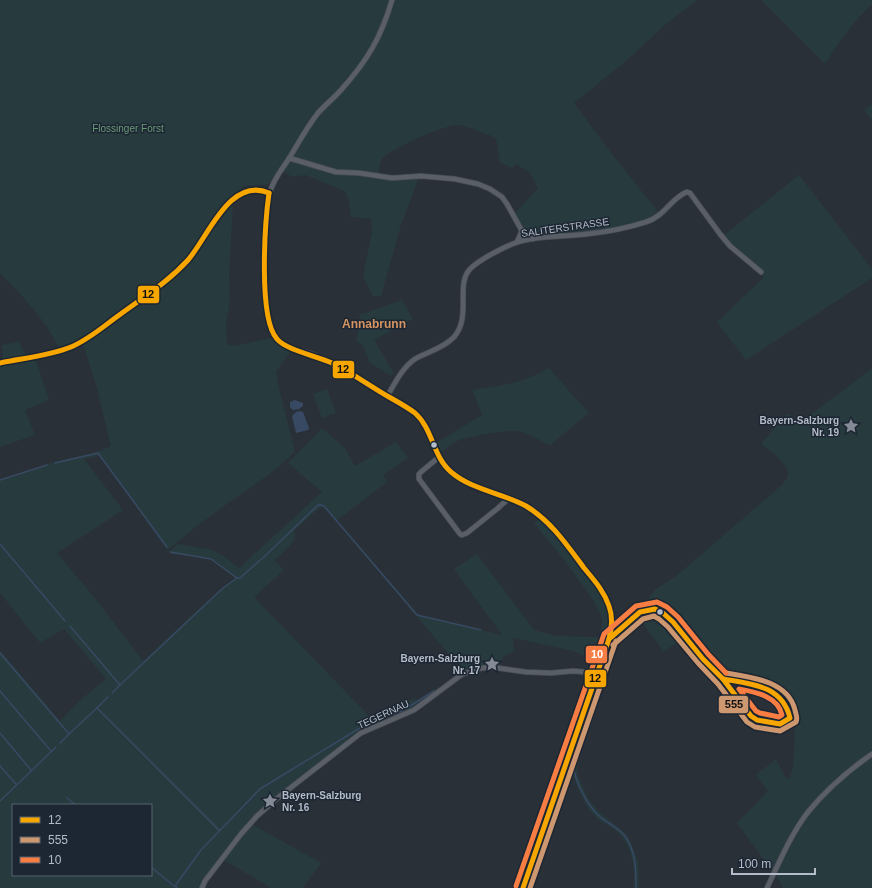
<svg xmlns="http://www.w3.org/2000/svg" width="872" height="888" font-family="Arial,sans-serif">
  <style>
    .green { fill: #273a3e; fill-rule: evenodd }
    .water { fill: #384963 }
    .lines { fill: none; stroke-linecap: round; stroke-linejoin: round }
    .stream { stroke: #384963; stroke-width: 1.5 }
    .street-casing { stroke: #484c53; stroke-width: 6 }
    .street { stroke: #5a5e66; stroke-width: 4.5 }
    .bus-1-casing { stroke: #1d2633; stroke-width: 8 }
    .bus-2-casing { stroke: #1d2633; stroke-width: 8 }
    .bus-3-casing { stroke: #1d2633; stroke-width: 8 }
    .bus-1 { stroke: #f7a600; stroke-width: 5 }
    .bus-2 { stroke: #cd976f; stroke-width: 5 }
    .bus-3 { stroke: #f77d43; stroke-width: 5 }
    .bus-dot { fill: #b4bcc9; stroke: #1d2633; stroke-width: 1.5 }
    .labels { text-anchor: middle; stroke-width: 3; stroke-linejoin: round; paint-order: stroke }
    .park-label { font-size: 10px; fill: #6b9a76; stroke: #1d2633 }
    .street-label { font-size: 10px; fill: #b4bcc9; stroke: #1d2633 }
    .poi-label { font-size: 10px; font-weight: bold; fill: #b4bcc9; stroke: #1d2633; text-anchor: end }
    .quarter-label { font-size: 12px; font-weight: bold; fill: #d59563; stroke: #1d2633 }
    .line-badge { stroke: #1d2633; stroke-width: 1.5 }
    .badge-label { font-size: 11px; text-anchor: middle; font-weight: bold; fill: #fff }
    .pale-badge-label { font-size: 11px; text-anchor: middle; font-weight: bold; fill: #111 }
  </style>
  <rect width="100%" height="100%" fill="#2a3038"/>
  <g class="green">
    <path d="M0,0H697L667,23L626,61L574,103L612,154L659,213L651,219L617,227L580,234L534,236C524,232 520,223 515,213L538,188L530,173L516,164L512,168L500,162L496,138C486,134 468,126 458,125C446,124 388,150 382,159C379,165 379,172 379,178L419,177L401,225L381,296H373L363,276L372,232L371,219L351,217L349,201L345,191L305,175L292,177L283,171L274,184L243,186L233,202L229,278L230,302L226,323L227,344L234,346L272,338L290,352L276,372L280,392L295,451C276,472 256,483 234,499C211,515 189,532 167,550L100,456L84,459L123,510L57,553L98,602L143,661L205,603L235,578L211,559L173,554L169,552L178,544L212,550L224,556L239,568L322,492L288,463L322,428L345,448L355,466L396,442L408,458L383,475L387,482L337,520L417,613L420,616L502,635L454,569L477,554L534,630L556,636L600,637L602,620L600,613L593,600L568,565L534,523L539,519C559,537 603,587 608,612C612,629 604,647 598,663L574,651L513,638L514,651L503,657L501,665L478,666L464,672L327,511L322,507L318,509L294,531L295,540L278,557L274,560L284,570L254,597L371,718L413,699L418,700L434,689L437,691L417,707L365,729L309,770L275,798L258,813L200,888H0V650L60,721L85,696L106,679L64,629L40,643L0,593V480L54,462L97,452L111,446L96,385L83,344V338L59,348C45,319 22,296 0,273ZM13,805H151V875H13Z"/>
    <path d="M761,0H872V4C853,22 839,42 825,64Z"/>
    <polygon points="872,104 872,120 864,110"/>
    <polygon points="799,175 872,269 872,278 746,360 717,322 764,277 739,255 723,236"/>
    <polygon points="402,300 413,319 374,340 394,373 391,376 370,363 363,346 356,341 360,323 359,315"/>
    <path d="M19,342C23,349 25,359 35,358L49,400L25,410L35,435L0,447V364L3,360L2,345Z"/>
    <path d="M549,368L589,413L550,445L520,431H506L480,435L459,440L441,452L436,443L482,415L472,390C502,386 522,383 549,368Z"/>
    <path d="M872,368V751L857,763L812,805L773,872L737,823L768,791L756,775L776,759L785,777L789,779L793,768L796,712L792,700L778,690L737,680L728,678L720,673L707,659L677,622L665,611L659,608H646L645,607L650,596L655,590L676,576L783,484C784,481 787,479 788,476C790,464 769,450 761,444L785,415L788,414L798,423L833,398Z"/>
    <polygon points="327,389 336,413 322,418 313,394"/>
    <polygon points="651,612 664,616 683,638 664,652 638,616"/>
    <path d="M601,670L604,675L601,681L577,768L578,775L589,800L598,811L625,833L629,839L638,861L639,888H634C635,871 633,848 620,835C613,827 602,824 595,816C584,805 578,789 573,775L571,772L567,771Z"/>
    <path d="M872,756V888H783L776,875C786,856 795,836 807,818C820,798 852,770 872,756Z"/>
    <polygon points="252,824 321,863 303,888 271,888 224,860"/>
  </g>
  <g class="water">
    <polygon points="295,400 303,403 303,406 299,409 293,410 290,407 290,402"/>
    <polygon points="300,411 303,412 309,428 308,430 296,433 292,416 296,412"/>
  </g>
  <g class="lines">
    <g class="stream">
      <polyline points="55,463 98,453 167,547"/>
      <polyline points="0,480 47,465"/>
      <polyline points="0,544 65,621"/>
      <polyline points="170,552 211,559 237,578"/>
      <polyline points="70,626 120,685 112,693"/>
      <polyline points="0,653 69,734 60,743"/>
      <polyline points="120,685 223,588 237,578 240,578 266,555 318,505 321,505 324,506 417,615 481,630"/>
      <polyline points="0,691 51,751"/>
      <polyline points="108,697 97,708 219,830"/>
      <polyline points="367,724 387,714 396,714 402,711 434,691"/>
      <polyline points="0,733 31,770"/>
      <polyline points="69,734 97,708"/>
      <polyline points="583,737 600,681"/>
      <path d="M580,743C578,750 575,757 574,764C573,779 588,806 599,816C607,823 617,827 624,835C636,849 636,871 636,888"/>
      <polyline points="0,766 16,784"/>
      <polyline points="67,798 76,805"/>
      <polyline points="0,801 56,747"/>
      <polyline points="151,867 174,886"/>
      <polyline points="177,888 175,886 201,850 260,789 363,726"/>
    </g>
    <g class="street-casing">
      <g id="street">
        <path d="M392,0C381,38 367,61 341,90C334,98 325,105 318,113C307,127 299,142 290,157C283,168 274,178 270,192C263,218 260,318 276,338C285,350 300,350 312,354C332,362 351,374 369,385C381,393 394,399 407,407C433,424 429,450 449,470C470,490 500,492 525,506C555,523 580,561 600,589C609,603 613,617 611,633L523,888"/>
        <polyline points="289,158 336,172 359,173 392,178 421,176 455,179 478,184 490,189 502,197 507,204 522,231 532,239"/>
        <polyline points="517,242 522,231"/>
        <path d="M0,363C24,358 49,356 71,347C90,339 106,325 122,313C145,297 169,282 188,260C199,248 207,234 216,220C222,212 227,203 235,197C245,189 258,187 269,193"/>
        <path d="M388,395C395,383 402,368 415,359C427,352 444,348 454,337C472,316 455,285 470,269C476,263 483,259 490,255C499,250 508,245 518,242C539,235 564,237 587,234C607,232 627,228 646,222C664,217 672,197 687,192L690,193L720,234L730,246L761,272"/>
        <polyline points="439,457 421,472 419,474 419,479 460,534 462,535 467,533 497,509 508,499"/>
        <path d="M609,639C621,634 627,619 639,613C646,609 655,608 663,612C676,620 688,640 697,652C705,661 714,670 723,679"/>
        <polyline points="202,888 205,881 241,834 257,816 280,796 361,733 414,710 461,675 476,669 491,667 526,672 551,673 573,671 597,673"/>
        <path d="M767,888C779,863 791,834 808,812C826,790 849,770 872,754"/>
      </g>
    </g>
    <use href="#street" class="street"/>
    <g class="bus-1-casing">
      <g id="bus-1">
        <path d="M269,193C265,222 258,318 277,339C286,350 317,356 332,363C352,373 370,386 389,397C398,402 407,407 415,413C433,429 433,457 451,472C472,490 502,493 526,506C551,521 567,545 584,568C594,580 604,591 609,606C613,617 612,628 609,639L523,888"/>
        <path d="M0,363C24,358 49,356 71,347C90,339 105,325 122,313C145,296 168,282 188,260C208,237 230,176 269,193"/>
        <polyline points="609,639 640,612 655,609 663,613 673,622 703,659 723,679"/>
        <path d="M723,679C751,684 782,685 790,718L780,724L757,720L751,716Z"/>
      </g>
    </g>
    <g class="bus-2-casing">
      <g id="bus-2">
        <path d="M613,645L643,619L654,616L659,619L668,627L698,663L718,684L747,722L755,727L780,731L796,722C798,718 796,715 795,710C788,681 751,677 726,673"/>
        <polyline points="530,888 616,641"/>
      </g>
    </g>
    <g class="bus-3-casing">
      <g id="bus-3">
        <path d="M739,689C755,692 778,696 782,715L779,717L760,713L756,711Z"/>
        <polyline points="516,886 604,634 636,606 657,602 667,607 678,617 708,654 726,673"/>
      </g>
    </g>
    <use href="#bus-1" class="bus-1"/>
    <use href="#bus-2" class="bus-2"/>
    <use href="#bus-3" class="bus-3"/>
  </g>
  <defs>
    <g id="sight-bare" transform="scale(1.2)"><path d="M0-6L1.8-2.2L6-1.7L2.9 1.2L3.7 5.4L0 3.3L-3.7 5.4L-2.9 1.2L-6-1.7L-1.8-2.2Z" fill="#848b96" stroke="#1d2633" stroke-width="2.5" paint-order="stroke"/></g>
  </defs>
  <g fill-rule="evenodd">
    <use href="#sight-bare" x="851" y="426"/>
    <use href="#sight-bare" x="492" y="664"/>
    <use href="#sight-bare" x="270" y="801"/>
  </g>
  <g class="bus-dot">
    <circle cx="434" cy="445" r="3.5"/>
    <circle cx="660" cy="612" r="3.5"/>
  </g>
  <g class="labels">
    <g class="park-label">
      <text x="128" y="132">Flossinger Forst</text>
    </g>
    <g class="street-label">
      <text transform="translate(565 227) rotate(-8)" y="4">SALITERSTRASSE</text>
      <text transform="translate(383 714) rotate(-25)" y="4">TEGERNAU</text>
    </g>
    <g class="poi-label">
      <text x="839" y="424">Bayern-Salzburg<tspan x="839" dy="12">Nr. 19</tspan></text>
      <text x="480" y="662">Bayern-Salzburg<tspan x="480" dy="12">Nr. 17</tspan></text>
      <text x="282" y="799" text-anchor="start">Bayern-Salzburg<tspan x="282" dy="12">Nr. 16</tspan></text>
    </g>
    <g class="quarter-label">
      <text x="374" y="328">Annabrunn</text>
    </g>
  </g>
  <g class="line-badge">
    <rect x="137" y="285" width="23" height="19" rx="4" fill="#f7a600"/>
    <rect x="332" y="360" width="23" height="19" rx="4" fill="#f7a600"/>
    <rect x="585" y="645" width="23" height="19" rx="4" fill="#f77d43"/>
    <rect x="584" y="669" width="23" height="19" rx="4" fill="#f7a600"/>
    <rect x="718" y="695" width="31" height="19" rx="4" fill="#cd976f"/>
  </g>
  <g class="badge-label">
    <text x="597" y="658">10</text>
  </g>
  <g class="pale-badge-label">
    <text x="148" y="298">12</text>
    <text x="343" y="373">12</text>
    <text x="595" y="682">12</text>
    <text x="734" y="708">555</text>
  </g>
  <rect x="12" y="804" width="140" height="72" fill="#1d2633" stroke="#59626f"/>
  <rect x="20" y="817" width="20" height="6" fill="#f7a600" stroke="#59626f"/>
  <text x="48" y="824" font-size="12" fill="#b4bcc9">12</text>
  <rect x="20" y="837" width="20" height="6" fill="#cd976f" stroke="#59626f"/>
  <text x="48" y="844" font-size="12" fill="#b4bcc9">555</text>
  <rect x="20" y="857" width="20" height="6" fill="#f77d43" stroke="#59626f"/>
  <text x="48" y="864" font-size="12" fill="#b4bcc9">10</text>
  <path d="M732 868v6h83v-6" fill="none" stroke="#b4bcc9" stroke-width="2"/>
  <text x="738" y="868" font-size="12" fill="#b4bcc9" stroke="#1d2633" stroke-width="3" paint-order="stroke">100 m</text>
</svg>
